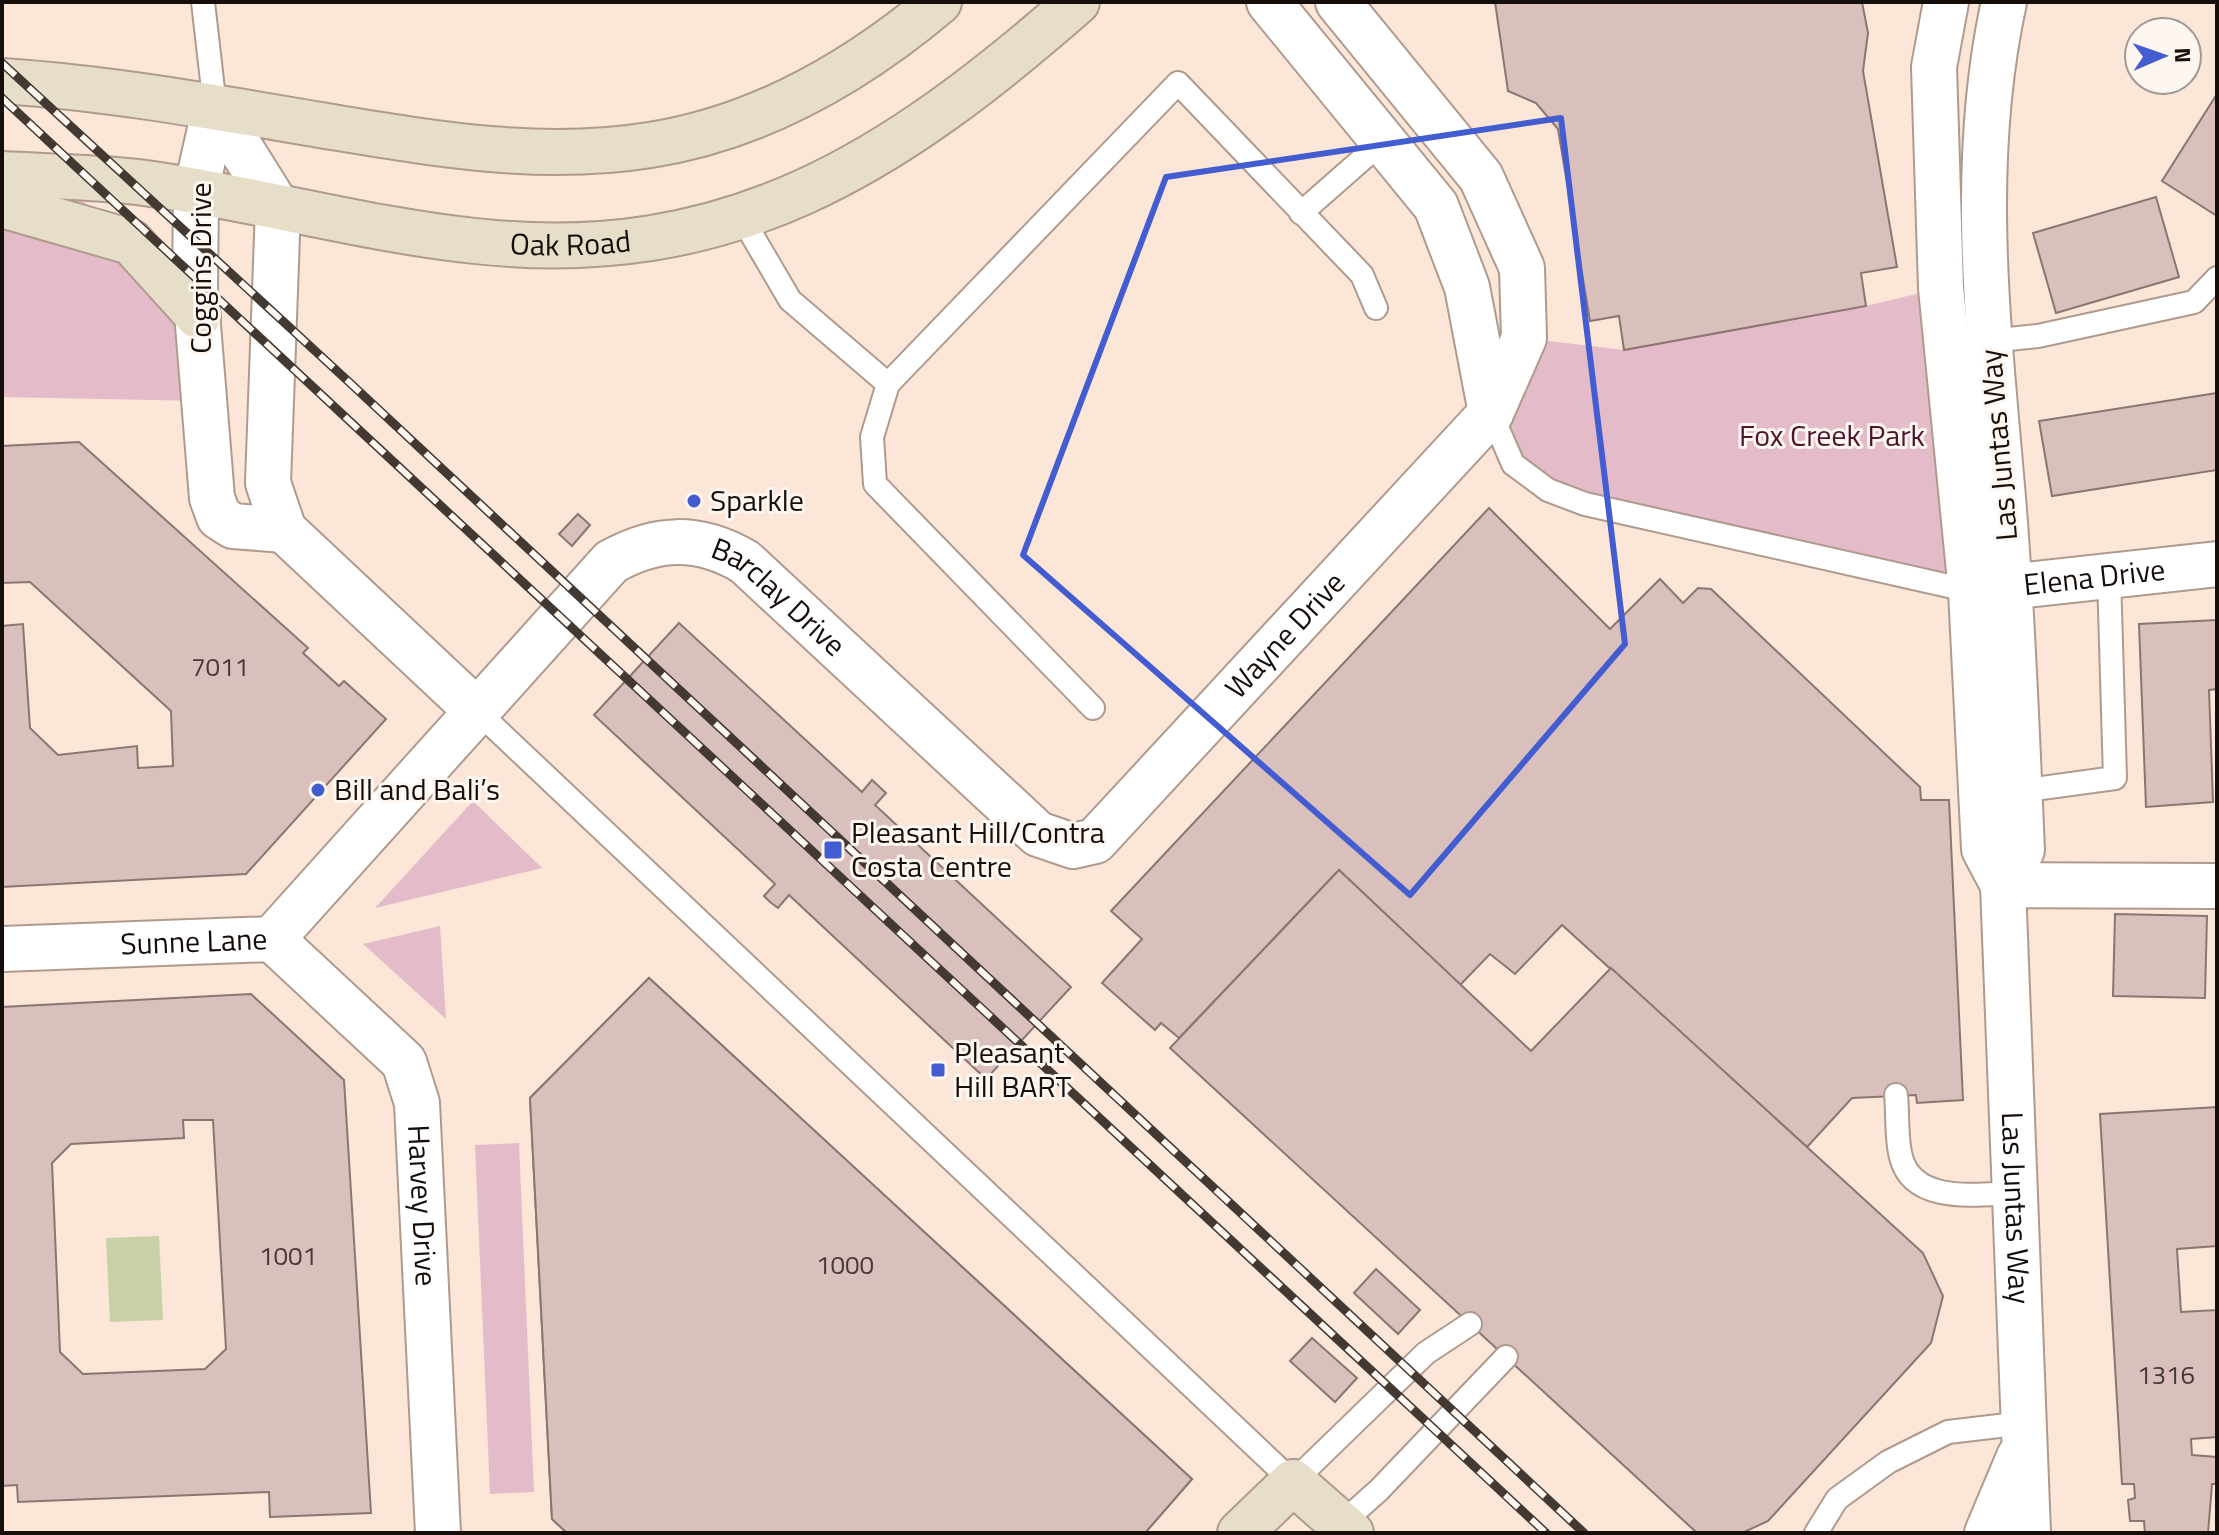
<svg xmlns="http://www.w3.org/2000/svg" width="2219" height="1535" font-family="'Titillium Web',sans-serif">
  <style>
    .green { fill: #e4bbc8 }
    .water { fill: #c9d0a6 }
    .building { fill: #dac0bd; stroke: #8c7571; stroke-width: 2; fill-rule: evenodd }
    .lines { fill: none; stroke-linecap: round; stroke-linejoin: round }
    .lane-casing { stroke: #af9b8e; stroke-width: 26 }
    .street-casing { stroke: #af9b8e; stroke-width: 48 }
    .secondary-casing { stroke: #af9b8e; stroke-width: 48 }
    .lane { stroke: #fff; stroke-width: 22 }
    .street { stroke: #fff; stroke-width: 44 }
    .secondary { stroke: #e7deca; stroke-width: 44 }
    .rail-casing { stroke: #433933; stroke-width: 9 }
    .rail { stroke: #fef6f0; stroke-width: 6; stroke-dasharray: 18; stroke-linecap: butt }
    .marked { fill: none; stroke: #435dd0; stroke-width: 6; stroke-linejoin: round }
    .poi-dot { fill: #435dd0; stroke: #fef6f0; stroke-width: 3 }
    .labels { text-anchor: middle; stroke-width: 6; stroke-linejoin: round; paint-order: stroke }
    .number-label { font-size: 26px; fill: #463a37 }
    .street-label { font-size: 30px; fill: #150e0a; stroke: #fef6f0 }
    .park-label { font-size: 30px; fill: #4d152d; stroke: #fef6f0 }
    .poi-label { font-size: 30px; fill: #150e0a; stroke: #fef6f0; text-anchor: start }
  </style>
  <rect width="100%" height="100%" fill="#fbe6d8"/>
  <g class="green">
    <polygon points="2,174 59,177 198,316 203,401 2,397"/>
    <polygon points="1941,288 1971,591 1585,504 1513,464 1491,413 1524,338 1624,350 1866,306"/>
    <polygon points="473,801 542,868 375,908"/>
    <polygon points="440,926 446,1019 363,944"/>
    <polygon points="519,1143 534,1492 490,1494 475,1145"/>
  </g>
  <polygon class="water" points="159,1236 163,1320 110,1322 106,1238"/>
  <g class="building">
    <polygon points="1495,2 1862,2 1868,33 1863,71 1897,267 1861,273 1866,306 1624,350 1619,316 1590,321 1558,129 1536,103 1508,91"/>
    <polygon points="2217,94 2217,216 2162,181"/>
    <polygon points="2156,197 2179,277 2056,313 2033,233"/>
    <polygon points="2217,393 2217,470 2052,496 2039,421"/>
    <polygon points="79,442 308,648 303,653 339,686 344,681 386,719 246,874 2,887 2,626 23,624 30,728 58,755 137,746 138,768 173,766 171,711 30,582 2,583 2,446"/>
    <polygon points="1489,508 1610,629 1660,579 1683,603 1698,588 1711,589 1920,787 1921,800 1949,800 1963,1100 1917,1103 1916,1095 1852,1098 1807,1147 1562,925 1515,974 1490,954 1460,985 1339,870 1179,1038 1161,1023 1155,1030 1102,983 1142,939 1111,911"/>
    <polygon points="578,514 590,525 572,546 559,534"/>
    <polygon points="2217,620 2217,689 2209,690 2213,802 2146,807 2139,624"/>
    <polygon points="679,623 862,792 872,780 886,793 875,805 1071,987 986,1079 789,895 778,908 770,902 764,896 775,884 594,715"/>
    <polygon points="1339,870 1531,1051 1611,968 1923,1253 1943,1296 1931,1343 1768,1521 1742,1533 1696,1532 1170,1048"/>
    <polygon points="2115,914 2207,916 2205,998 2113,996"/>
    <path d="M649,978L1192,1479L1145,1533H567L552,1519L530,1098ZM622,1166L984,1501V1506L829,1494L832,1442L805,1441V1431L771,1429L763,1436L665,1356L684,1334L681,1305H673L671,1283H642L640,1248L629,1247Z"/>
    <polygon points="649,978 1192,1479 1145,1533 567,1533 552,1519 530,1098"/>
    <path d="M251,994L344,1080L371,1513L270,1517L269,1492L18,1502L17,1485L2,1486V1007ZM183,1120H213L226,1349L205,1369L83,1374L60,1352L52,1163L71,1144L184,1138Z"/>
    <polygon points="2217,1107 2217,1246 2177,1249 2181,1312 2217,1310 2217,1437 2191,1439 2192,1455 2217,1457 2217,1484 2212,1484 2208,1533 2145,1533 2144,1521 2130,1521 2128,1500 2135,1498 2134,1484 2122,1484 2100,1114"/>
    <polygon points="1376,1269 1420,1310 1398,1334 1354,1293"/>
    <polygon points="1312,1338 1357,1378 1335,1402 1290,1361"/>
  </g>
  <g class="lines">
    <g class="lane-casing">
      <g id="lane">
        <polyline points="203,2 215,107"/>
        <polyline points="1301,213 1383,141"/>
        <polyline points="742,218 790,300 888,384 872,437 875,484 1093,708"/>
        <polyline points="1990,341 2038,336 2194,302 2217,278"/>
        <polyline points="888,384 1178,83 1362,275 1376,308"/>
        <polyline points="1491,413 1513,464 1548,490 1585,504 1971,591"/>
        <polyline points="477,711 1293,1482 1426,1353 1470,1324"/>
        <polyline points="2020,791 2115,778 2109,576"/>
        <path d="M1896,1095C1898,1115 1896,1139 1901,1157C1913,1205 1978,1194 2015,1193"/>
        <polyline points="1341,1524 1379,1490 1506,1357"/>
        <polyline points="1816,1533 1837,1499 1888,1462 1948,1432 2024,1423"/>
      </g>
    </g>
    <g class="street-casing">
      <g id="street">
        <polyline points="1269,2 1436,206 1467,287 1491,413"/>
        <path id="s1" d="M1946,2L1934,67L1941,288L1971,591L1984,849L2003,885L2028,1533"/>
        <polyline points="215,107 278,208 268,483 284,530 477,711"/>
        <polyline points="215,107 196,191 195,288 212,498 219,517 233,526 284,530"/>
        <path id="s2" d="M1981,590L2217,564"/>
        <path d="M2003,885L2022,850C2017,736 2013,623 2004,510C1990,340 1967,170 2004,2"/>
        <polyline points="2003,885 2217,886"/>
        <path id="s3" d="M272,939L404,1062L417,1103L438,1533"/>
        <path id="s4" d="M2,949L272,939L611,562C657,536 699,535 745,562L1038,834L1073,846L1095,841L1491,413L1524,338L1522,268L1481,177L1338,2"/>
        <polyline points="1987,1533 2019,1457"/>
      </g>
    </g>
    <g class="secondary-casing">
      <g id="secondary">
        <path d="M2,81C109,88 214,107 320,125C430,143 539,163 650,145C759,128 856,72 939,2"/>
        <path id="s5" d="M2,174C56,177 111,177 165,186C269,202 370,230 475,241C730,269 893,163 1077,2"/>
        <polyline points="2,205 131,242 198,316"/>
        <polyline points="1240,1533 1293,1482 1351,1533"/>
      </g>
    </g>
    <use href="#lane" class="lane"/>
    <use href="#street" class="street"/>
    <use href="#secondary" class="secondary"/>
    <g class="rail-casing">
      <g id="rail">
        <polyline points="2,63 349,382 1584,1533"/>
        <polyline points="2,98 1546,1533"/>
      </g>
    </g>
    <use href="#rail" class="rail"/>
  </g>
  <path class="marked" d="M1561,118L1625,644L1410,895L1023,555L1166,177Z"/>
  <g class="poi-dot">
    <circle cx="694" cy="501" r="8"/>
    <circle cx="318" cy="790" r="8"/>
    <rect x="823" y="840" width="20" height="20" rx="4"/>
    <rect x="930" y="1062" width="16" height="16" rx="4"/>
  </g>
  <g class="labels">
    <g class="number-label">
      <text x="220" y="676">7011</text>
      <text x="288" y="1265">1001</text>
      <text x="845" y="1274">1000</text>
      <text x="2166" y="1384">1316</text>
    </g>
    <g class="street-label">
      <text dy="10" stroke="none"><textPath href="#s5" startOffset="574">Oak Road</textPath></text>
      <text transform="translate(201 268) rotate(-90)" y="10">Coggins Drive</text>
      <text transform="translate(1999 445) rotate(-95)" y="10">Las Juntas Way</text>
      <text dy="10" stroke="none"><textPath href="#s2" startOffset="114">Elena Drive</textPath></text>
      <text dy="10" stroke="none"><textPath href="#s4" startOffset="966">Barclay Drive</textPath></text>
      <text dy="10" stroke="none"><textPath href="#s4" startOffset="1658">Wayne Drive</textPath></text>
      <text dy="10" stroke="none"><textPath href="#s4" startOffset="192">Sunne Lane</textPath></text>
      <text dy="10" stroke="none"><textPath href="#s3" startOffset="326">Harvey Drive</textPath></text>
      <text dy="10" stroke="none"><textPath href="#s1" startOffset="1214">Las Juntas Way</textPath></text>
    </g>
    <g class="park-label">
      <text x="1832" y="446">Fox Creek Park</text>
    </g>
    <g class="poi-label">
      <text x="710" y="511">Sparkle</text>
      <text x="334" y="800">Bill and Bali’s</text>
      <text x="851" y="843">Pleasant Hill/Contra<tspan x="851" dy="34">Costa Centre</tspan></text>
      <text x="954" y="1063">Pleasant<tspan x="954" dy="34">Hill BART</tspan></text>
    </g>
  </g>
  <rect width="2219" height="1535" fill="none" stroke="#150e0a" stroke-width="8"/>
  <g transform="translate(2163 56) rotate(88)"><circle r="38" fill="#fef6f0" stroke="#a19994" stroke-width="2"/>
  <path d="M0-6L14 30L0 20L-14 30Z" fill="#435dd0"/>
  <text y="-12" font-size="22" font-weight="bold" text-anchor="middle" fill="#150e0a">N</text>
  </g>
</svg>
